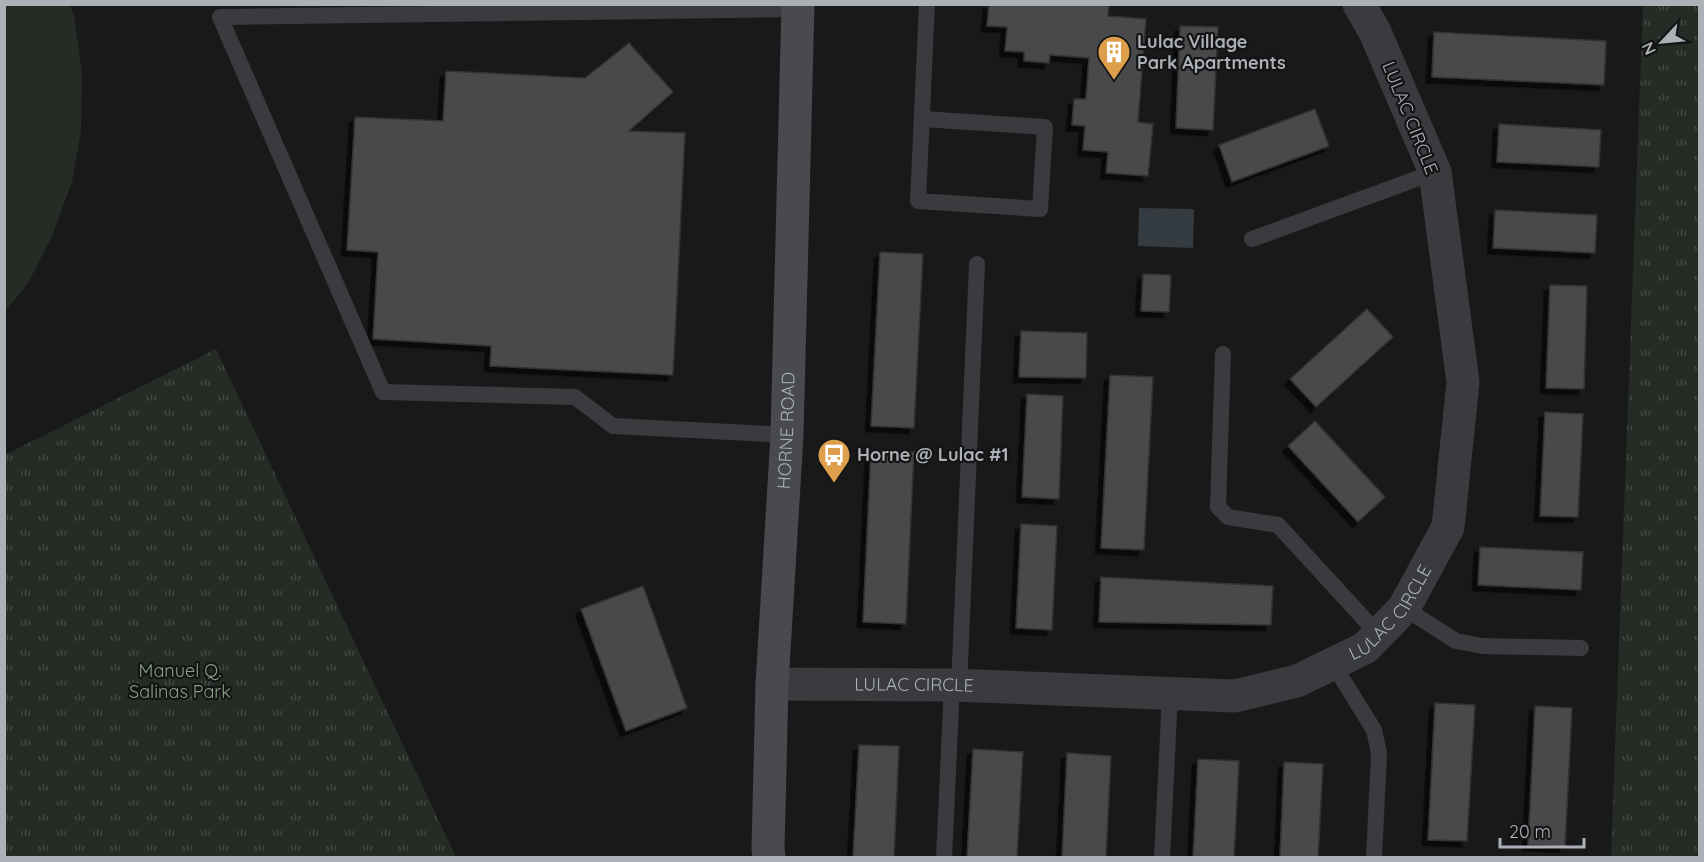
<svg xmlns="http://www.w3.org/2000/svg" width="1704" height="862" font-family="Quicksand,sans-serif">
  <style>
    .grass { fill: #252c25 }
    .park { fill: url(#park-tufts) }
    .water { fill: #343c42 }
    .building { fill: #48494c; stroke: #333336; stroke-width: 1.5; filter: url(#shadow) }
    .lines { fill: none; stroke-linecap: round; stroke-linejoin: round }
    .service { stroke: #3a3b3f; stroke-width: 16 }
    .minor { stroke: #3a3b3f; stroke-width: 33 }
    .secondary { stroke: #484a4f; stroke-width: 33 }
    .labels { text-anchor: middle; stroke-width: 4.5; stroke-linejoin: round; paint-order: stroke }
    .poi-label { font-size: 18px; font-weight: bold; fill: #acb1b8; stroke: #141415; text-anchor: start }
    .street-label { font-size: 18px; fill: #acb1b8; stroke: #141415 }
    .park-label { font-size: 18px; fill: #87a186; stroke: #141415 }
  </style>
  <defs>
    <pattern id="park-tufts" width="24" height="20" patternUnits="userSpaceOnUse" patternTransform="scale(1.5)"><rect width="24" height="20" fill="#252c25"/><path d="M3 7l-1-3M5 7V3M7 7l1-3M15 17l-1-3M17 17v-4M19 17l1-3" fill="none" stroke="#424843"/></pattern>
    <filter id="shadow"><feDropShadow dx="-5.5" dy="5.5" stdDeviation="0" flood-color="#0009"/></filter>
  </defs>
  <rect width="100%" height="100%" fill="#19191a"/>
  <polygon class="grass" points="5,4 70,5 74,16 82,72 81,131 72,182 52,236 28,283 5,312"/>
  <g class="park">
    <polygon points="1643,5 1699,5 1699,857 1611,857"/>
    <polygon points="216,349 456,857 5,857 5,455"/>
  </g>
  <polygon class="water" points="1139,208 1194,209 1193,248 1138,246"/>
  <g class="building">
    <polygon points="989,4 1109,4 1108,16 1146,19 1138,122 1153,124 1148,176 1106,173 1108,152 1083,150 1085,126 1072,125 1074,99 1086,99 1089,58 1050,55 1049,63 1024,61 1024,52 1005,51 1007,27 987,26"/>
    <polygon points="1180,26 1218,27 1213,130 1176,128"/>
    <polygon points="1434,32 1606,41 1604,85 1432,77"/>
    <polygon points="629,43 673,92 629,131 685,133 673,375 490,366 491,346 373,339 378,252 347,250 355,117 443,121 446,71 585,78"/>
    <polygon points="1315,109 1329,146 1232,182 1219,145"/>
    <polygon points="1499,124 1601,130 1599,167 1497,162"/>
    <polygon points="1495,210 1597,215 1595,253 1493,248"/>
    <polygon points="880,252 923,254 914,428 871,426"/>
    <polygon points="1143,274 1171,275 1169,312 1141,311"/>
    <polygon points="1550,285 1587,286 1584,389 1546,388"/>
    <polygon points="1367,309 1393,337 1316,407 1290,379"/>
    <polygon points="1021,331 1087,333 1086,378 1019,377"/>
    <polygon points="1110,375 1153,377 1144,550 1101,548"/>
    <polygon points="1027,394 1063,396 1059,499 1022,497"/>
    <polygon points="1545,412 1583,414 1578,517 1540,516"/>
    <polygon points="1315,421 1385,497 1358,522 1288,446"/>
    <polygon points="871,450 914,452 906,624 863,622"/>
    <polygon points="1021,524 1057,526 1052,630 1016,628"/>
    <polygon points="1480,547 1583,552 1581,590 1478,585"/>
    <polygon points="1101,577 1273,586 1271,625 1099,622"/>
    <polygon points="643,586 687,708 626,731 581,609"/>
    <polygon points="1435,703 1475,705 1467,841 1428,840"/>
    <polygon points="1535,706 1572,708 1565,847 1528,845"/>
    <polygon points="859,745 899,746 894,858 853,858"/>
    <polygon points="973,749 1023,752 1017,858 967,858"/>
    <polygon points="1067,753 1111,756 1106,858 1062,858"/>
    <polygon points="1198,759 1239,761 1234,858 1193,858"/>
    <polygon points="1284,762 1323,764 1318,858 1280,858"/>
  </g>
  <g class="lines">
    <g class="service">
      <polyline points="923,119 1045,127 1040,209 918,201 927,4"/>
      <polyline points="1252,239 1435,172"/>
      <polyline points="1223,354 1218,507 1228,517 1278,525 1378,634"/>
      <polyline points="787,435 613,426 575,397 383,392 220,17 798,9"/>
      <polyline points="1404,608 1456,641 1483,646 1581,648"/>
      <polyline points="1333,664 1374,730 1379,753 1374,858"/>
      <polyline points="959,686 977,264"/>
      <polyline points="944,858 952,685"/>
      <polyline points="1162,858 1170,694"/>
    </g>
    <path class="minor" id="s1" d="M772,684L952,685L1235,696L1297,681L1365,648L1404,608L1448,527L1463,382L1435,172L1375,32L1359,4"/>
    <path class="secondary" id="s2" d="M769,858L768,849L772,684L787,435L798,4"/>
  </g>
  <defs>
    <g id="building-pin" transform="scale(1.725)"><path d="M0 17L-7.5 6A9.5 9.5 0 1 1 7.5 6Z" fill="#de9f4d" stroke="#141415"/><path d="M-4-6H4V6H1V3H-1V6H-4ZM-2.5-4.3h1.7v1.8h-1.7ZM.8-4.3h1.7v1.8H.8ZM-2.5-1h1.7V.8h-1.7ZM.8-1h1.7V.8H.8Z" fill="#fff"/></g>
    <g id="bus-pin" transform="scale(1.725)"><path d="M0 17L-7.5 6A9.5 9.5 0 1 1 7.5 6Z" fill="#de9f4d" stroke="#141415"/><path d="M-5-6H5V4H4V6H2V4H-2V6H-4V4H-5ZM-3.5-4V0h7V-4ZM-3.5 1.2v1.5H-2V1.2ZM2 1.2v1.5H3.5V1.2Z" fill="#fff"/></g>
  </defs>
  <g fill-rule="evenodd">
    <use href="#building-pin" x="1114" y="52"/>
    <use href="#bus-pin" x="834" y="455"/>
  </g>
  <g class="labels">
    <g class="poi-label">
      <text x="1137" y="48">Lulac Village<tspan x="1137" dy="21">Park Apartments</tspan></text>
      <text x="857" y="461">Horne @ Lulac #1</text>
    </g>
    <g class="street-label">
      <text transform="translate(1410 118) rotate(68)" y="6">LULAC CIRCLE</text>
      <text dy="6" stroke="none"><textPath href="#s2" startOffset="428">HORNE ROAD</textPath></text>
      <text dy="6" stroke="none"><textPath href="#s1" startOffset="646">LULAC CIRCLE</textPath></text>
      <text dy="6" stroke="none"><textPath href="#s1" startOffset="142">LULAC CIRCLE</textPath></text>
    </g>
    <g class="park-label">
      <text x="180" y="677">Manuel Q.<tspan x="180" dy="21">Salinas Park</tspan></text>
    </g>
  </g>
  <rect width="1704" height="862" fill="none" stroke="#acb1b8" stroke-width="12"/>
  <g transform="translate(1662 42) rotate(244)" stroke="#141415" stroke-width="4.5" paint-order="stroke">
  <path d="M0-4.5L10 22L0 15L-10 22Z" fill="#acb1b8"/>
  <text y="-9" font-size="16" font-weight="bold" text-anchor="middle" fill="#acb1b8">N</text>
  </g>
  <path d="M1500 838v9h84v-9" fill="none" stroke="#acb1b8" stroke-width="3"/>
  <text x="1509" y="838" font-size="18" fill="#acb1b8" stroke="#141415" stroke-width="4.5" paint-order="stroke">20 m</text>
</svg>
